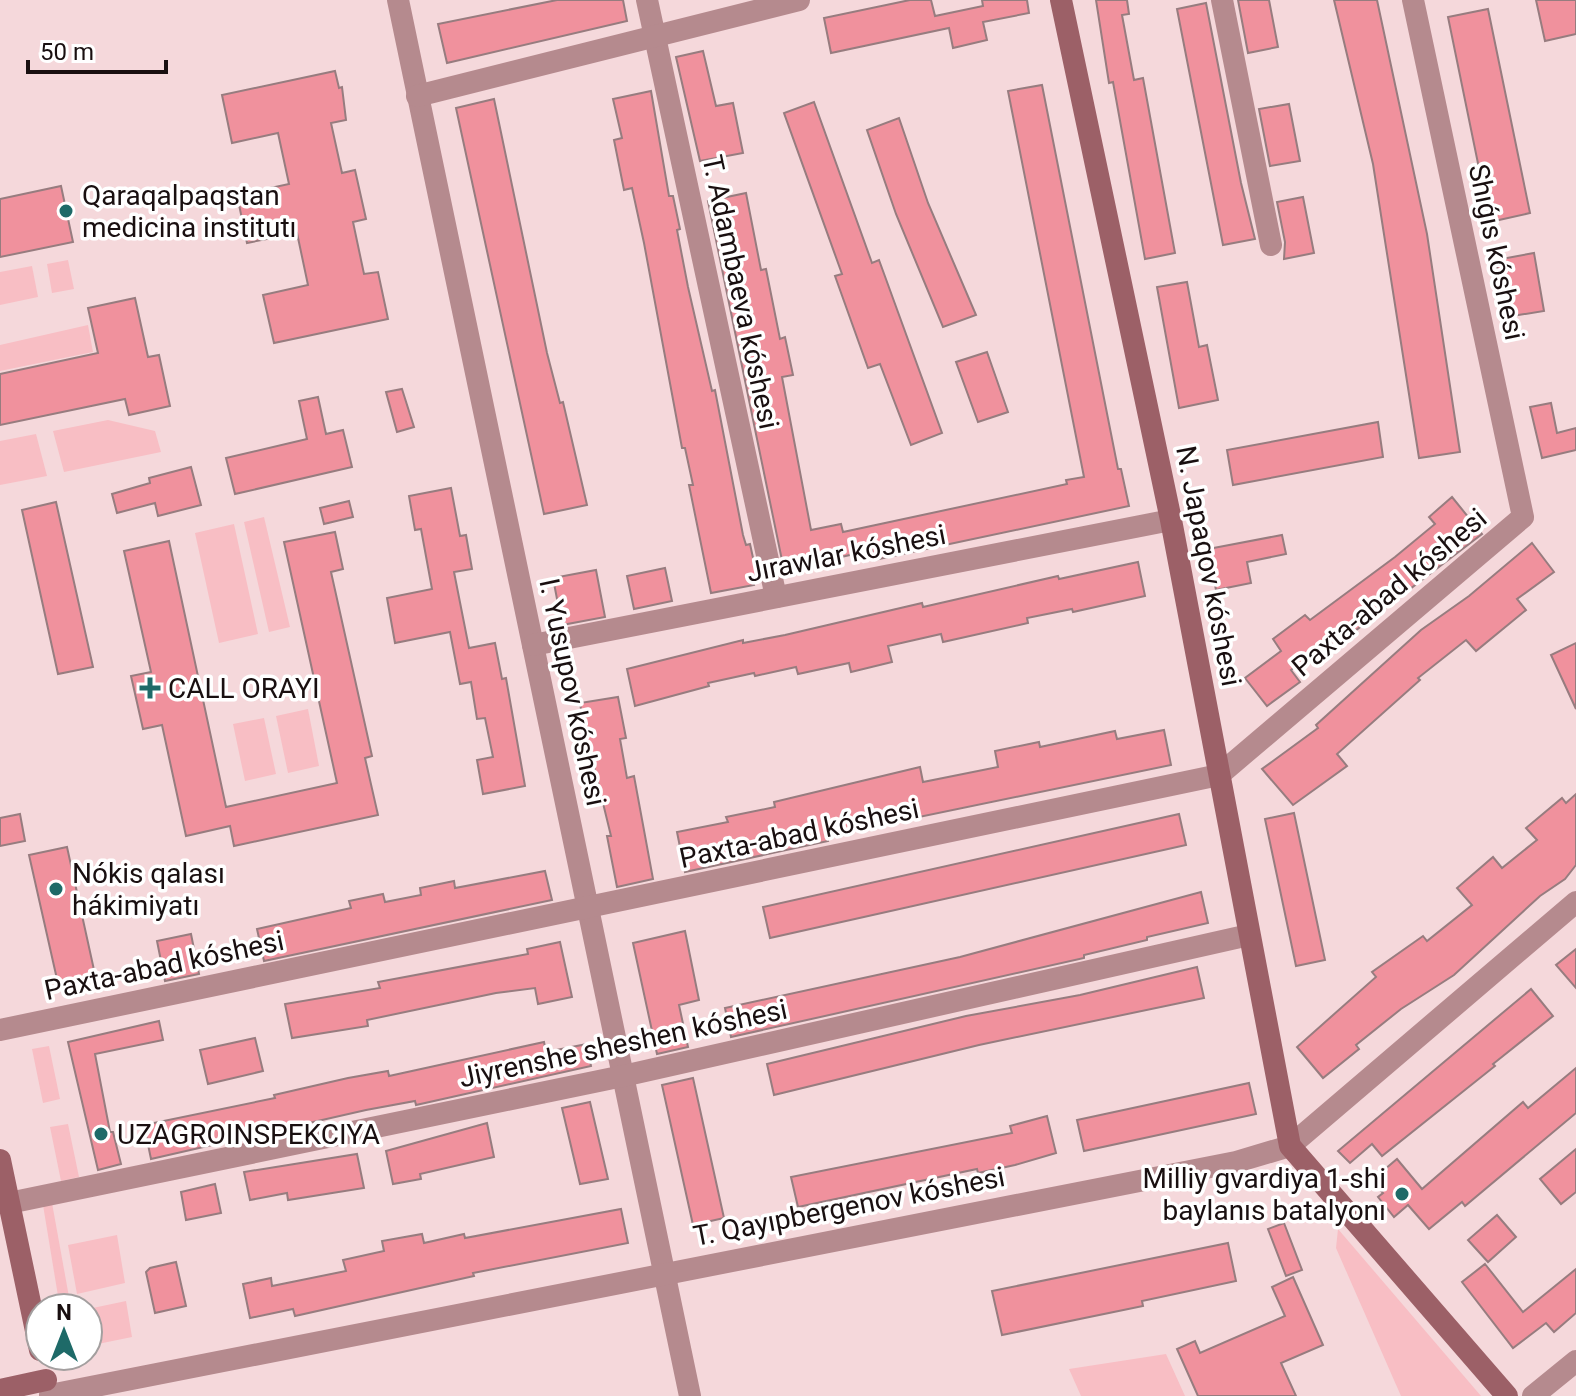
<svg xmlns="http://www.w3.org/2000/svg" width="1576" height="1396" font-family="Roboto,sans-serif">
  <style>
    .green { fill: #f8bec4 }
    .building { fill: #f0919d; stroke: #977c7f; stroke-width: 2 }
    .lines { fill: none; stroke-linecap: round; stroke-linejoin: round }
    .minor { stroke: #b58a8e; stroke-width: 22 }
    .tertiary { stroke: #b58a8e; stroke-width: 22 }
    .secondary { stroke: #9c6067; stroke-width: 22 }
    .poi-dot { fill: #1e6a68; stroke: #fff; stroke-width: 3 }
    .labels { text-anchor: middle; stroke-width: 7; stroke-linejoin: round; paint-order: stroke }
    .poi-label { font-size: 28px; fill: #190f10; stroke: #fff; text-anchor: start }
    .street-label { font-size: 28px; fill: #190f10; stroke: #fff }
  </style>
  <rect width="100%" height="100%" fill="#f5d8db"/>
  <g class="green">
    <polygon points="68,260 74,289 52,293 47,264"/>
    <polygon points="32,266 38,297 0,305 0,272"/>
    <polygon points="88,325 93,352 0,371 0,345"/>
    <polygon points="108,420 155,431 161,452 64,472 53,431"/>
    <polygon points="36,434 47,476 0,485 0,441"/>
    <polygon points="264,517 290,627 269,632 244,522"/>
    <polygon points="234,524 258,634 219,643 195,533"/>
    <polygon points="308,709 319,766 288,773 276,716"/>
    <polygon points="264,718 276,774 245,781 233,724"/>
    <polygon points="49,1046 60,1099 43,1103 32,1049"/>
    <polygon points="68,1124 79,1177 61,1181 50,1127"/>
    <polygon points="52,1203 71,1308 60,1308 43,1205"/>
    <polygon points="1338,1229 1481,1396 1401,1396 1336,1248"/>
    <polygon points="117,1235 125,1283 77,1294 68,1245"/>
    <polygon points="126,1301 132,1337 88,1346 88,1309"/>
    <polygon points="1166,1354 1185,1396 1081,1396 1069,1369"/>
  </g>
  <g class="building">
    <polygon points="557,0 623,0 627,21 447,63 438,24"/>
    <polygon points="910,0 931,0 935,16 983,6 982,0 1027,0 1029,13 983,22 987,40 953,48 949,28 831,53 824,18"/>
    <polygon points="1096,0 1127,0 1129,14 1122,15 1134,80 1143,78 1175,253 1145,259 1113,82 1109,83"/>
    <polygon points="1238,0 1269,0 1278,47 1248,53"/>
    <polygon points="1334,0 1377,0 1427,234 1460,452 1419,458 1373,164"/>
    <polygon points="1536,0 1576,0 1576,34 1545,41"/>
    <polygon points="1206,3 1241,183 1255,239 1223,245 1177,9"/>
    <polygon points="1488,9 1530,213 1490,222 1448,17"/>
    <polygon points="703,51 716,106 733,103 743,153 700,161 676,57"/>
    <polygon points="335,71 339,88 342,87 346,120 331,123 342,173 355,170 366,219 353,222 364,274 378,272 388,319 274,343 263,295 308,285 297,233 247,243 237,195 289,184 278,133 232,143 222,95"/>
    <polygon points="1042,85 1118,469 1121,469 1129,506 874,560 872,550 784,570 708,201 746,193 761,270 766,269 780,339 785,337 793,375 782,377 811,530 841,524 843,532 1067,484 1066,480 1084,477 1008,91"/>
    <polygon points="651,91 669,196 673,196 680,229 677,230 688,287 712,391 715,390 743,535 746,545 750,544 757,576 752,577 754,585 711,593 689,485 693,485 685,448 682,448 644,243 632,188 624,190 614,140 622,138 613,99"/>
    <polygon points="494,99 547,353 560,403 563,402 587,505 544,514 456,108"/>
    <polygon points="814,102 872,263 879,260 942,433 911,445 880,364 868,368 835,276 842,274 784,113"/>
    <polygon points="1289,104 1300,161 1270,166 1259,109"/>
    <polygon points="899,118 928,203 976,315 943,327 896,214 867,130"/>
    <polygon points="61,186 73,242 0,257 0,199"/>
    <polygon points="1303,197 1314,253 1284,259 1285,242 1277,202"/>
    <polygon points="1534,253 1544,311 1506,317 1496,260"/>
    <polygon points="1187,282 1199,347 1207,345 1218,400 1179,408 1157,287"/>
    <polygon points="135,298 148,357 159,355 170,406 129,415 125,399 0,425 0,374 98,353 88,308"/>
    <polygon points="987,352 1008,412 978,422 956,362"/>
    <polygon points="402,389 414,427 397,432 386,392"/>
    <polygon points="318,397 326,434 343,430 352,467 235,494 226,458 307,439 299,401"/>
    <polygon points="1551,403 1557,433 1576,428 1576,450 1542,458 1530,407"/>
    <polygon points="1378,422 1383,457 1233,485 1227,450"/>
    <polygon points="191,467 201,505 158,516 155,503 117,513 112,494 150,483 149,478"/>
    <polygon points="451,488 460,536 466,535 472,569 454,572 469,648 495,643 502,679 506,678 525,786 483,794 477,760 493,757 485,718 477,719 471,682 460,684 450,632 395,643 387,598 432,589 421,529 415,530 409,496"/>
    <polygon points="1452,497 1482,534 1334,647 1330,641 1291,670 1300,682 1267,706 1245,678 1281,651 1273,639 1305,615 1310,620 1395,557 1435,524 1429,517"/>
    <polygon points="349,501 353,517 324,524 320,508"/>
    <polygon points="56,502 93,667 58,674 22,510"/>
    <polygon points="335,532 343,569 331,572 372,756 365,758 378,815 234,846 230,826 186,836 162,725 143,729 131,676 151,672 124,551 169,541 226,807 337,783 284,542"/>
    <polygon points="1282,535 1286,554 1247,562 1251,583 1216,590 1208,549"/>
    <polygon points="1532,543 1554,572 1517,599 1526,610 1476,651 1466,640 1418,678 1420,680 1337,754 1347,766 1293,805 1262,769 1318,728 1316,725 1421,630 1469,596"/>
    <polygon points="1138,562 1145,596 1073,612 1072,609 1027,618 1028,623 943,642 941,634 888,646 892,662 851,672 849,663 798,674 796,667 755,676 754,673 708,683 709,686 635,706 627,669 743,640 743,643 785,635 922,603 923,607 1058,576 1059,579"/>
    <polygon points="665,568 672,601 634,609 627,576"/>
    <polygon points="596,570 605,617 562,625 553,578"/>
    <polygon points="1576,643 1576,709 1551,655"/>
    <polygon points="618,697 626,738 620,739 627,778 634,776 653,879 617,887 607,836 611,836 593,762 590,763 580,703"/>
    <polygon points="1164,730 1171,765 827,836 828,841 685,872 677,832 728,822 726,817 775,807 774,802 920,767 923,782 998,767 995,751 1039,742 1040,747 1115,731 1117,739"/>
    <polygon points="1576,794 1576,865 1565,879 1540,896 1454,975 1401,1009 1356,1045 1359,1049 1323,1078 1297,1047 1376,977 1372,972 1423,936 1427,941 1472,905 1457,888 1493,857 1502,868 1537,840 1526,828 1562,798 1566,803"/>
    <polygon points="1294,813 1325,960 1296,966 1265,819"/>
    <polygon points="20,814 25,841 0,846 0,818"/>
    <polygon points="1179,814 1186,845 770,938 763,907"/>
    <polygon points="67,847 96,979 59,988 29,855"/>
    <polygon points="545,871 552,900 264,961 257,929 351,908 349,901 383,894 385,902 421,895 420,888 454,881 455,888"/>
    <polygon points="1201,892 1208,923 1147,937 1147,940 1084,955 1084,958 731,1037 725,1008 960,957"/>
    <polygon points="685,931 699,1000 679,1005 688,1047 657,1054 633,943"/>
    <polygon points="191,934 199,974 165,981 157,941"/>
    <polygon points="560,942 572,997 538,1004 535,988 496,993 367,1020 368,1026 292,1038 285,1004 380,988 378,982 528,954 527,949"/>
    <polygon points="1576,949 1576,988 1556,965"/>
    <polygon points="1197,967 1204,998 979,1045 774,1095 767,1064 966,1016 1080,995"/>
    <polygon points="1531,989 1553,1016 1493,1064 1495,1066 1382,1156 1372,1144 1350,1163 1338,1151"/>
    <polygon points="159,1021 163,1040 95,1054 110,1132 113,1132 121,1164 98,1170 68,1042"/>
    <polygon points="255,1038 263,1071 208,1084 200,1050"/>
    <polygon points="544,1042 546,1052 587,1044 591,1066 416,1105 415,1101 366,1110 151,1159 144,1125 275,1098 274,1095 348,1078 388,1071 389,1076"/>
    <polygon points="1576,1068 1576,1113 1465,1206 1462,1202 1429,1229 1408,1205 1394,1217 1378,1197 1383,1193 1372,1180 1397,1159 1422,1189 1523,1102 1528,1108"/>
    <polygon points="693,1078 724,1218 693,1225 662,1085"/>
    <polygon points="1249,1083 1256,1114 1084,1151 1077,1120"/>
    <polygon points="590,1102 608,1179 580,1184 562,1108"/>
    <polygon points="1047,1116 1056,1153 1015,1165 978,1173 977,1169 798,1207 791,1177 1012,1133 1010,1126"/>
    <polygon points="487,1123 494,1157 420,1174 421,1179 393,1184 386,1151"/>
    <polygon points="1576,1149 1576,1192 1561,1204 1540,1179"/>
    <polygon points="357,1154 364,1188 288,1200 287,1193 250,1200 244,1172"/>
    <polygon points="215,1184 221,1213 186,1220 181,1192"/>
    <polygon points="621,1209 628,1243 473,1273 474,1276 295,1316 293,1309 250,1318 243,1284 271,1278 272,1286 346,1271 343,1260 384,1251 382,1241 422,1234 424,1243 464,1234 465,1238"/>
    <polygon points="1497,1215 1516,1237 1488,1262 1468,1240"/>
    <polygon points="1284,1223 1302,1270 1286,1276 1268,1229"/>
    <polygon points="1228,1243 1236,1281 1142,1301 1143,1306 1002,1335 992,1291"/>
    <polygon points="176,1262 186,1306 155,1313 146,1272 150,1268"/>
    <polygon points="1485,1264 1523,1312 1576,1269 1576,1313 1554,1332 1546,1323 1513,1348 1462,1282"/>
    <polygon points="1293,1277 1323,1345 1281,1363 1296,1396 1198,1396 1177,1349 1195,1341 1200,1353 1285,1316 1272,1287"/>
  </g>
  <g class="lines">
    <g class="minor">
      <polyline points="398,0 690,1396"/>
      <polyline points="647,0 776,597"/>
      <polyline points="1222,0 1271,245"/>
      <polyline points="417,96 799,0"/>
      <polyline points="533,645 1171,520"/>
      <polyline points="0,1030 1219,775 1523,517 1413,0"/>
      <polyline points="1290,1146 1576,902"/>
      <polyline points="9,1203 623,1076 1249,935"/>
      <polyline points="1533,1396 1576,1361"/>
    </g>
    <polyline class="tertiary" points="50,1395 1236,1162 1290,1146"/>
    <g class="secondary">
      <polyline points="1061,0 1171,520 1290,1146 1507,1396"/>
      <polyline points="0,1160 40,1350"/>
      <polyline points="0,1390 46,1380"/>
    </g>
  </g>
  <g class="poi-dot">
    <circle cx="66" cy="211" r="8"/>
    <path d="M146 676h8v8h8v8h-8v8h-8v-8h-8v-8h8z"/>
    <circle cx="56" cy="889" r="8"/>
    <circle cx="101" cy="1134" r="8"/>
    <circle cx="1402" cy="1194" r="8"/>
  </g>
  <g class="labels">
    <g class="poi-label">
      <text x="82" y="205">Qaraqalpaqstan<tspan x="82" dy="32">medicina institutı</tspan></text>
      <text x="168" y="698">CALL ORAYI</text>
      <text x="72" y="883">Nókis qalası<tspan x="72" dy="32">hákimiyatı</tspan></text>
      <text x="117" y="1144">UZAGROINSPEKCIYA</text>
      <text x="1386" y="1188" text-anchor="end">Milliy gvardiya 1-shi<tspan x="1386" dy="32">baylanıs batalyonı</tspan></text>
    </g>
    <g class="street-label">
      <text transform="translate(1497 252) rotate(78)" y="10">Shıǵıs kóshesi</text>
      <text transform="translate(741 292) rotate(78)" y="10">T. Adambaeva kóshesi</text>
      <text transform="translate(846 553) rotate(-11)" y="10">Jırawlar kóshesi</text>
      <text transform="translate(1209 566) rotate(79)" y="10">N. Japaqov kóshesi</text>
      <text transform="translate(1389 592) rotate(-40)" y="10">Paxta-abad kóshesi</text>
      <text transform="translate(573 692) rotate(78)" y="10">I. Yusupov kóshesi</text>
      <text transform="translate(799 833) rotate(-12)" y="10">Paxta-abad kóshesi</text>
      <text transform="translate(164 965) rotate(-12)" y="10">Paxta-abad kóshesi</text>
      <text transform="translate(623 1043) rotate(-12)" y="10">Jiyrenshe sheshen kóshesi</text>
      <text transform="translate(849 1206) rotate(-11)" y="10">T. Qayıpbergenov kóshesi</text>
    </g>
  </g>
  <g transform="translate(64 1332)"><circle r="38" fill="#ffffff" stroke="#a39f9f" stroke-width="2"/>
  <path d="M0-6L14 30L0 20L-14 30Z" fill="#1e6a68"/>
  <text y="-12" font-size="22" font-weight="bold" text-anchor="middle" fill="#190f10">N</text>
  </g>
  <path d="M28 60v12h138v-12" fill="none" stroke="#190f10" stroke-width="4"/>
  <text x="40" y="60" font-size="24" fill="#190f10" stroke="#ffffff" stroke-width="6" paint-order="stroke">50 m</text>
</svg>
